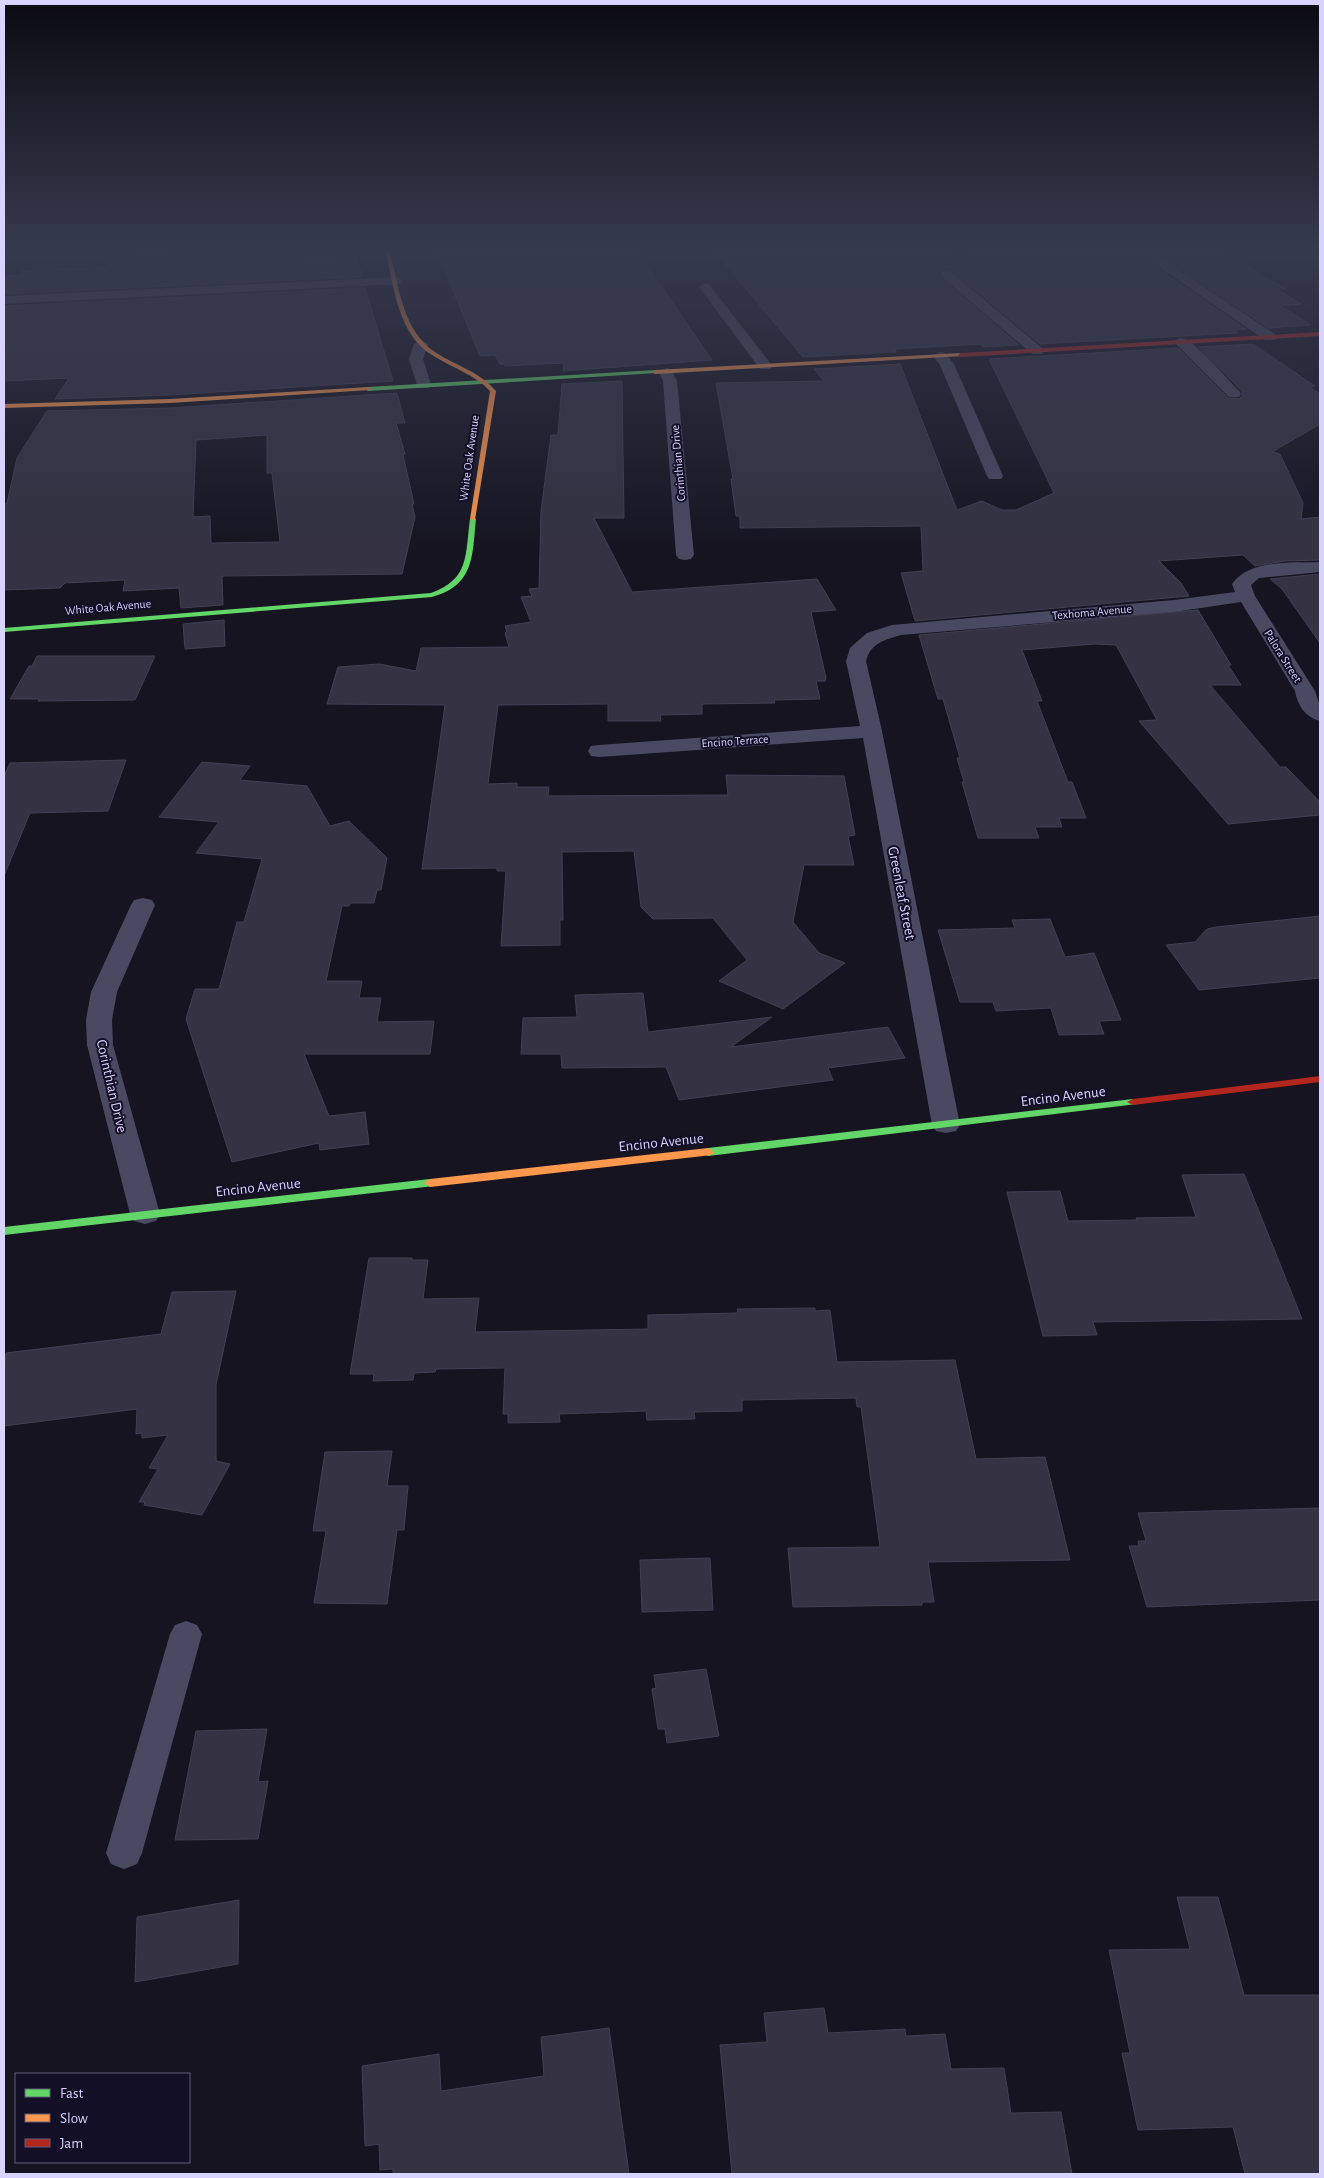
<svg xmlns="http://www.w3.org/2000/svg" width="1324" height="2178" font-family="'Alegreya Sans',sans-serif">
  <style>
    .building { fill: #343243; stroke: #433f54; fill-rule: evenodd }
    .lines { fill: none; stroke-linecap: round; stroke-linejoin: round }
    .lane { fill: #4a4962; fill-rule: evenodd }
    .street { fill: #4a4962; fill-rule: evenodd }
    .fast { fill: #63d668; fill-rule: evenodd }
    .slow { fill: #ff974d; fill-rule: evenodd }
    .jam { fill: #b3261e; fill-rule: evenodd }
    .labels { text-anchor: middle; stroke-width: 4; stroke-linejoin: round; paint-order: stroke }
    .far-street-label { font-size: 12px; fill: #d9d4ff; stroke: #130f26 }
    .street-label { font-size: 15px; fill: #d9d4ff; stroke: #130f26 }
  </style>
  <rect width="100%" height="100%" fill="#161421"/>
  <g class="building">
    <polygon points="457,246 634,246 712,360 563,371 564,363 505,366 505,364 500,364 495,355 480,356 436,249 458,248"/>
    <polygon points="710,246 902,246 902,255 939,249 962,259 974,246 1150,246 1153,248 1206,246 1236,260 1286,289 1277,289 1301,304 1280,306 1311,325 1269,328 1161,257 1154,263 1157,268 1246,329 1233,330 1238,333 1040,344 951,270 946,268 938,274 941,278 1019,345 983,347 981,344 895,349 896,352 803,357"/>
    <polygon points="162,248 164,262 356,255 362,277 4,294 4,276 21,275 22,271 108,267 109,256 145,254"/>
    <polygon points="365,288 393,381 170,395 55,399 69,378 4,381 4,306"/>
    <polygon points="1253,344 1315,386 1310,387 1320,394 1320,424 1272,452 1280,454 1303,503 1301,519 1320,517 1320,560 1285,561 1255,566 1243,555 1159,561 1181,583 1189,596 915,621 901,573 923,571 921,526 740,528 740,516 736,516 731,479 733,479 716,383 824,381 814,369 900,364 957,510 982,501 1002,510 1016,510 1054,493 989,359 1178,348 1228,398 1239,399 1243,395 1241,390 1199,347"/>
    <polygon points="622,381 624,518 594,518 632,592 817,579 836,610 811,612 826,678 825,681 816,681 820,699 774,700 775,703 702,704 702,714 660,715 661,721 608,721 608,704 498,705 488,784 517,783 517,787 549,787 548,796 728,795 726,775 844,776 855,835 848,836 854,865 804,865 793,922 819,953 845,963 783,1009 719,981 747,960 713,918 653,919 641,907 634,851 562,852 563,920 560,920 560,945 501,946 506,871 497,871 497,868 422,869 445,705 327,704 338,667 379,664 416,671 421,648 509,647 505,633 507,632 505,626 531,622 521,597 532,596 529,589 539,588 541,511 551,435 558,435 562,384"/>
    <path d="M397,393L405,423H396L405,454L403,455L414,504H412L415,517L402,574L222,576L223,605L181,608L179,588L123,591L125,580L65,583L60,588L4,590V505L7,503L17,458L47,411L170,408ZM267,435V473H272L280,542L211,543L210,516L193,517L196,440Z"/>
    <polygon points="1320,574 1320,643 1282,589 1270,579"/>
    <polygon points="1198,610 1231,665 1228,665 1241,685 1210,685 1280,767 1286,767 1320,802 1320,815 1228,824 1139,721 1157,720 1116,645 1094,644 1022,650 1042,701 1037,701 1068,782 1072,782 1086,818 1059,818 1062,827 1035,827 1039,838 978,838 962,782 964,782 957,758 960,758 943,699 938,699 919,635"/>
    <polygon points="224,620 225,646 185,649 183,624"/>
    <polygon points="37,656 155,656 135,700 38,701 39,699 10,699 29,666 32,666"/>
    <polygon points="126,760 108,811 30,813 4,876 4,776 10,763"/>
    <polygon points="202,762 250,766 240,780 307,786 330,826 349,821 387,858 381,890 377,890 374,903 350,903 349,906 342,906 326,981 362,981 359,998 381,998 377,1022 434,1021 430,1054 304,1054 329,1116 365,1112 369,1144 320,1150 319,1143 232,1162 186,1019 195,989 219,989 237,922 244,922 262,859 196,853 219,822 159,817"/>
    <polygon points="1320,916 1320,978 1199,990 1166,945 1195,942 1207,929 1216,927"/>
    <polygon points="1050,919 1065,957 1094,953 1121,1020 1099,1021 1104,1034 1059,1035 1051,1008 996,1011 993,1002 960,1002 938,930 1015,928 1012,920"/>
    <polygon points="643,993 648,1032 772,1017 731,1047 888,1027 905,1058 828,1068 833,1080 679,1100 666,1067 562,1068 561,1054 521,1054 523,1018 577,1017 575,995"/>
    <polygon points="1244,1174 1302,1319 1093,1322 1097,1335 1043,1336 1007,1192 1060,1191 1068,1221 1137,1220 1136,1218 1196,1217 1182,1175"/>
    <polygon points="369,1258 412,1258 412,1260 428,1260 423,1299 479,1298 475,1332 648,1329 648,1315 738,1313 737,1309 815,1308 815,1311 830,1310 837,1362 955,1360 976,1459 1045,1457 1070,1560 928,1562 934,1602 922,1602 922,1605 793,1607 788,1548 880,1547 861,1407 857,1407 856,1398 742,1400 742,1411 694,1412 695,1419 647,1420 646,1411 559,1414 560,1422 508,1423 508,1414 503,1414 505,1368 436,1369 435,1372 414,1373 413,1380 373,1381 374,1374 350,1374"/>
    <polygon points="236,1291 216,1385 216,1461 230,1464 202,1515 144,1505 145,1502 139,1502 158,1469 149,1468 168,1435 142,1438 142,1433 136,1434 137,1409 4,1426 4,1379 6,1353 161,1334 172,1292"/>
    <polygon points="392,1451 387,1486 408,1486 404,1530 397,1530 387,1604 314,1603 326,1531 313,1531 325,1452"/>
    <polygon points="1320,1508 1320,1600 1147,1607 1129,1546 1139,1546 1138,1541 1146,1541 1138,1513"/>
    <polygon points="710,1558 713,1610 642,1612 640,1560"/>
    <polygon points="706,1669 719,1736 667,1743 665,1729 658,1729 652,1689 656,1688 654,1675"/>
    <polygon points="267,1729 258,1782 268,1781 258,1839 175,1840 196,1731"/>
    <polygon points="1177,1897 1218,1897 1244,1995 1320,1995 1320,2174 1245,2174 1233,2127 1138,2130 1122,2053 1130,2053 1109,1950 1190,1949"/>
    <polygon points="239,1900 238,1964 135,1982 137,1917"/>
    <polygon points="824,2008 828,2033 905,2029 906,2036 945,2034 951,2069 1004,2068 1011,2113 1061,2112 1072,2174 732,2174 720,2045 767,2042 764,2013"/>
    <polygon points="609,2028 629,2174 393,2174 393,2169 380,2170 379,2144 365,2146 362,2066 439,2054 441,2091 544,2076 541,2037"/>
  </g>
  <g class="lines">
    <polygon class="lane" points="186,1621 197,1625 202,1634 142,1853 137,1864 124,1869 111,1864 106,1853 170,1634 175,1625"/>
    <g class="street">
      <polygon points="1162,259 1275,334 1277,337 1275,340 1265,340 1158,266 1156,263"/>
      <polygon points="946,270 950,271 1042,348 1044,351 1042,354 1032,354 942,277 940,274"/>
      <polygon points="397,277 403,281 401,284 4,304 4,296"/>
      <polygon points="705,283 709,284 770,363 772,366 770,369 760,369 699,287"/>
      <path d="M1182,338C1197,342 1227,379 1239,391L1241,394L1239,397H1229L1177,345L1175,342L1177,339Z"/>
      <polygon points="421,340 428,344 423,359 431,385 429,388 419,388 417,385 409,359 414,344"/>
      <polygon points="940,352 945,353 954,364 1003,476 1001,479 989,479 987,476 940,365 933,356"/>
      <polygon points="666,368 671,369 677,381 694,555 691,559 685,560 679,559 676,555 663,381 659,372"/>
      <path d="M1320,562V572L1259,578L1251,585L1255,596L1315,691L1320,706V721C1305,717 1298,706 1295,691L1241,602L1174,612L901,635C884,640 871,643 866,661L882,731L960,1125L956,1131L946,1133L936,1131L932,1125L863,738L599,757L591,756L588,751L591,746L599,745L860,726L846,661L850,648L867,633L892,625L1174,600L1235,592L1232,584C1249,559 1293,563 1320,562Z"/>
      <polygon points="143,898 152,900 155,905 117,992 112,1020 113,1045 160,1214 156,1221 145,1224 134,1221 130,1214 87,1045 86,1020 91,992 131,905 134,900"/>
    </g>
    <g class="fast">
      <polygon points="655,370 657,373 368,391 365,389 368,387"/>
      <path d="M473,517L476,519C472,556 475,585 432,597L4,632V628L431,593C470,579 465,555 470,519Z"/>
      <polygon points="1133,1099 1137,1100 1139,1102 1137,1104 708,1156 702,1152 708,1148"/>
      <polygon points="430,1179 434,1180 436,1183 434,1186 4,1235 4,1227"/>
    </g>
    <g class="slow">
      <path d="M384,246H388C399,282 401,330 435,352C456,366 479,371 496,391L475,520L470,519L490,391C474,374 452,368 432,355C396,333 394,283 384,246Z"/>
      <polygon points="961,353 963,356 655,374 652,372 655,370"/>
      <polygon points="368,387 371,389 370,390 170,403 4,408 4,404 170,399"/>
      <polygon points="708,1148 714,1152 712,1155 430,1187 424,1183 430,1179"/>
    </g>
    <g class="jam">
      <polygon points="1320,332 1320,336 961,357 958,355 961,353"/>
      <polygon points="1320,1076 1320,1082 1133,1105 1127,1102 1133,1099"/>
    </g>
  </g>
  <linearGradient id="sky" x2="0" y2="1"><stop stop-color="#0c0b12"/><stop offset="0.45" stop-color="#363a4e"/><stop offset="1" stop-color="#363a4e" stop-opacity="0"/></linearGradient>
  <rect width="1324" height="551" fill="url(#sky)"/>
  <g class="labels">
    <g class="far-street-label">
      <text transform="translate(469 458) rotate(-82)" y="4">White Oak Avenue</text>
      <text transform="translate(678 463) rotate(-95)" y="4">Corinthian Drive</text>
      <text transform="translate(108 607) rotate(-5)" y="4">White Oak Avenue</text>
      <text transform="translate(1092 612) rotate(-5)" y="4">Texhoma Avenue</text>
      <text transform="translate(1283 656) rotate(58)" y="4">Palora Street</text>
      <text transform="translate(735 741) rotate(-4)" y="4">Encino Terrace</text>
    </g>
    <g class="street-label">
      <text transform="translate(902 893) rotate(79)" y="5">Greenleaf Street</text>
      <text transform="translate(112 1086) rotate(77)" y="5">Corinthian Drive</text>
      <text transform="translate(1063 1096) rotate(-7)" y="5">Encino Avenue</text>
      <text transform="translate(661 1142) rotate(-6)" y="5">Encino Avenue</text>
      <text transform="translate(258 1187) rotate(-6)" y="5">Encino Avenue</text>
    </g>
  </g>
  <rect width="1324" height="2178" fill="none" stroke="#d9d4ff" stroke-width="10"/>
  <rect x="15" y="2073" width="175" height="90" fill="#130f26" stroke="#625e7d"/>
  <rect x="25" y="2089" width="25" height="8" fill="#63d668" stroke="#625e7d"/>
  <text x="60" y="2098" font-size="15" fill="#d9d4ff">Fast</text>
  <rect x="25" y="2114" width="25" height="8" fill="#ff974d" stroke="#625e7d"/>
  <text x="60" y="2123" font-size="15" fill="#d9d4ff">Slow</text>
  <rect x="25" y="2139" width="25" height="8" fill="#b3261e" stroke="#625e7d"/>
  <text x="60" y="2148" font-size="15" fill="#d9d4ff">Jam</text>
</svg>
